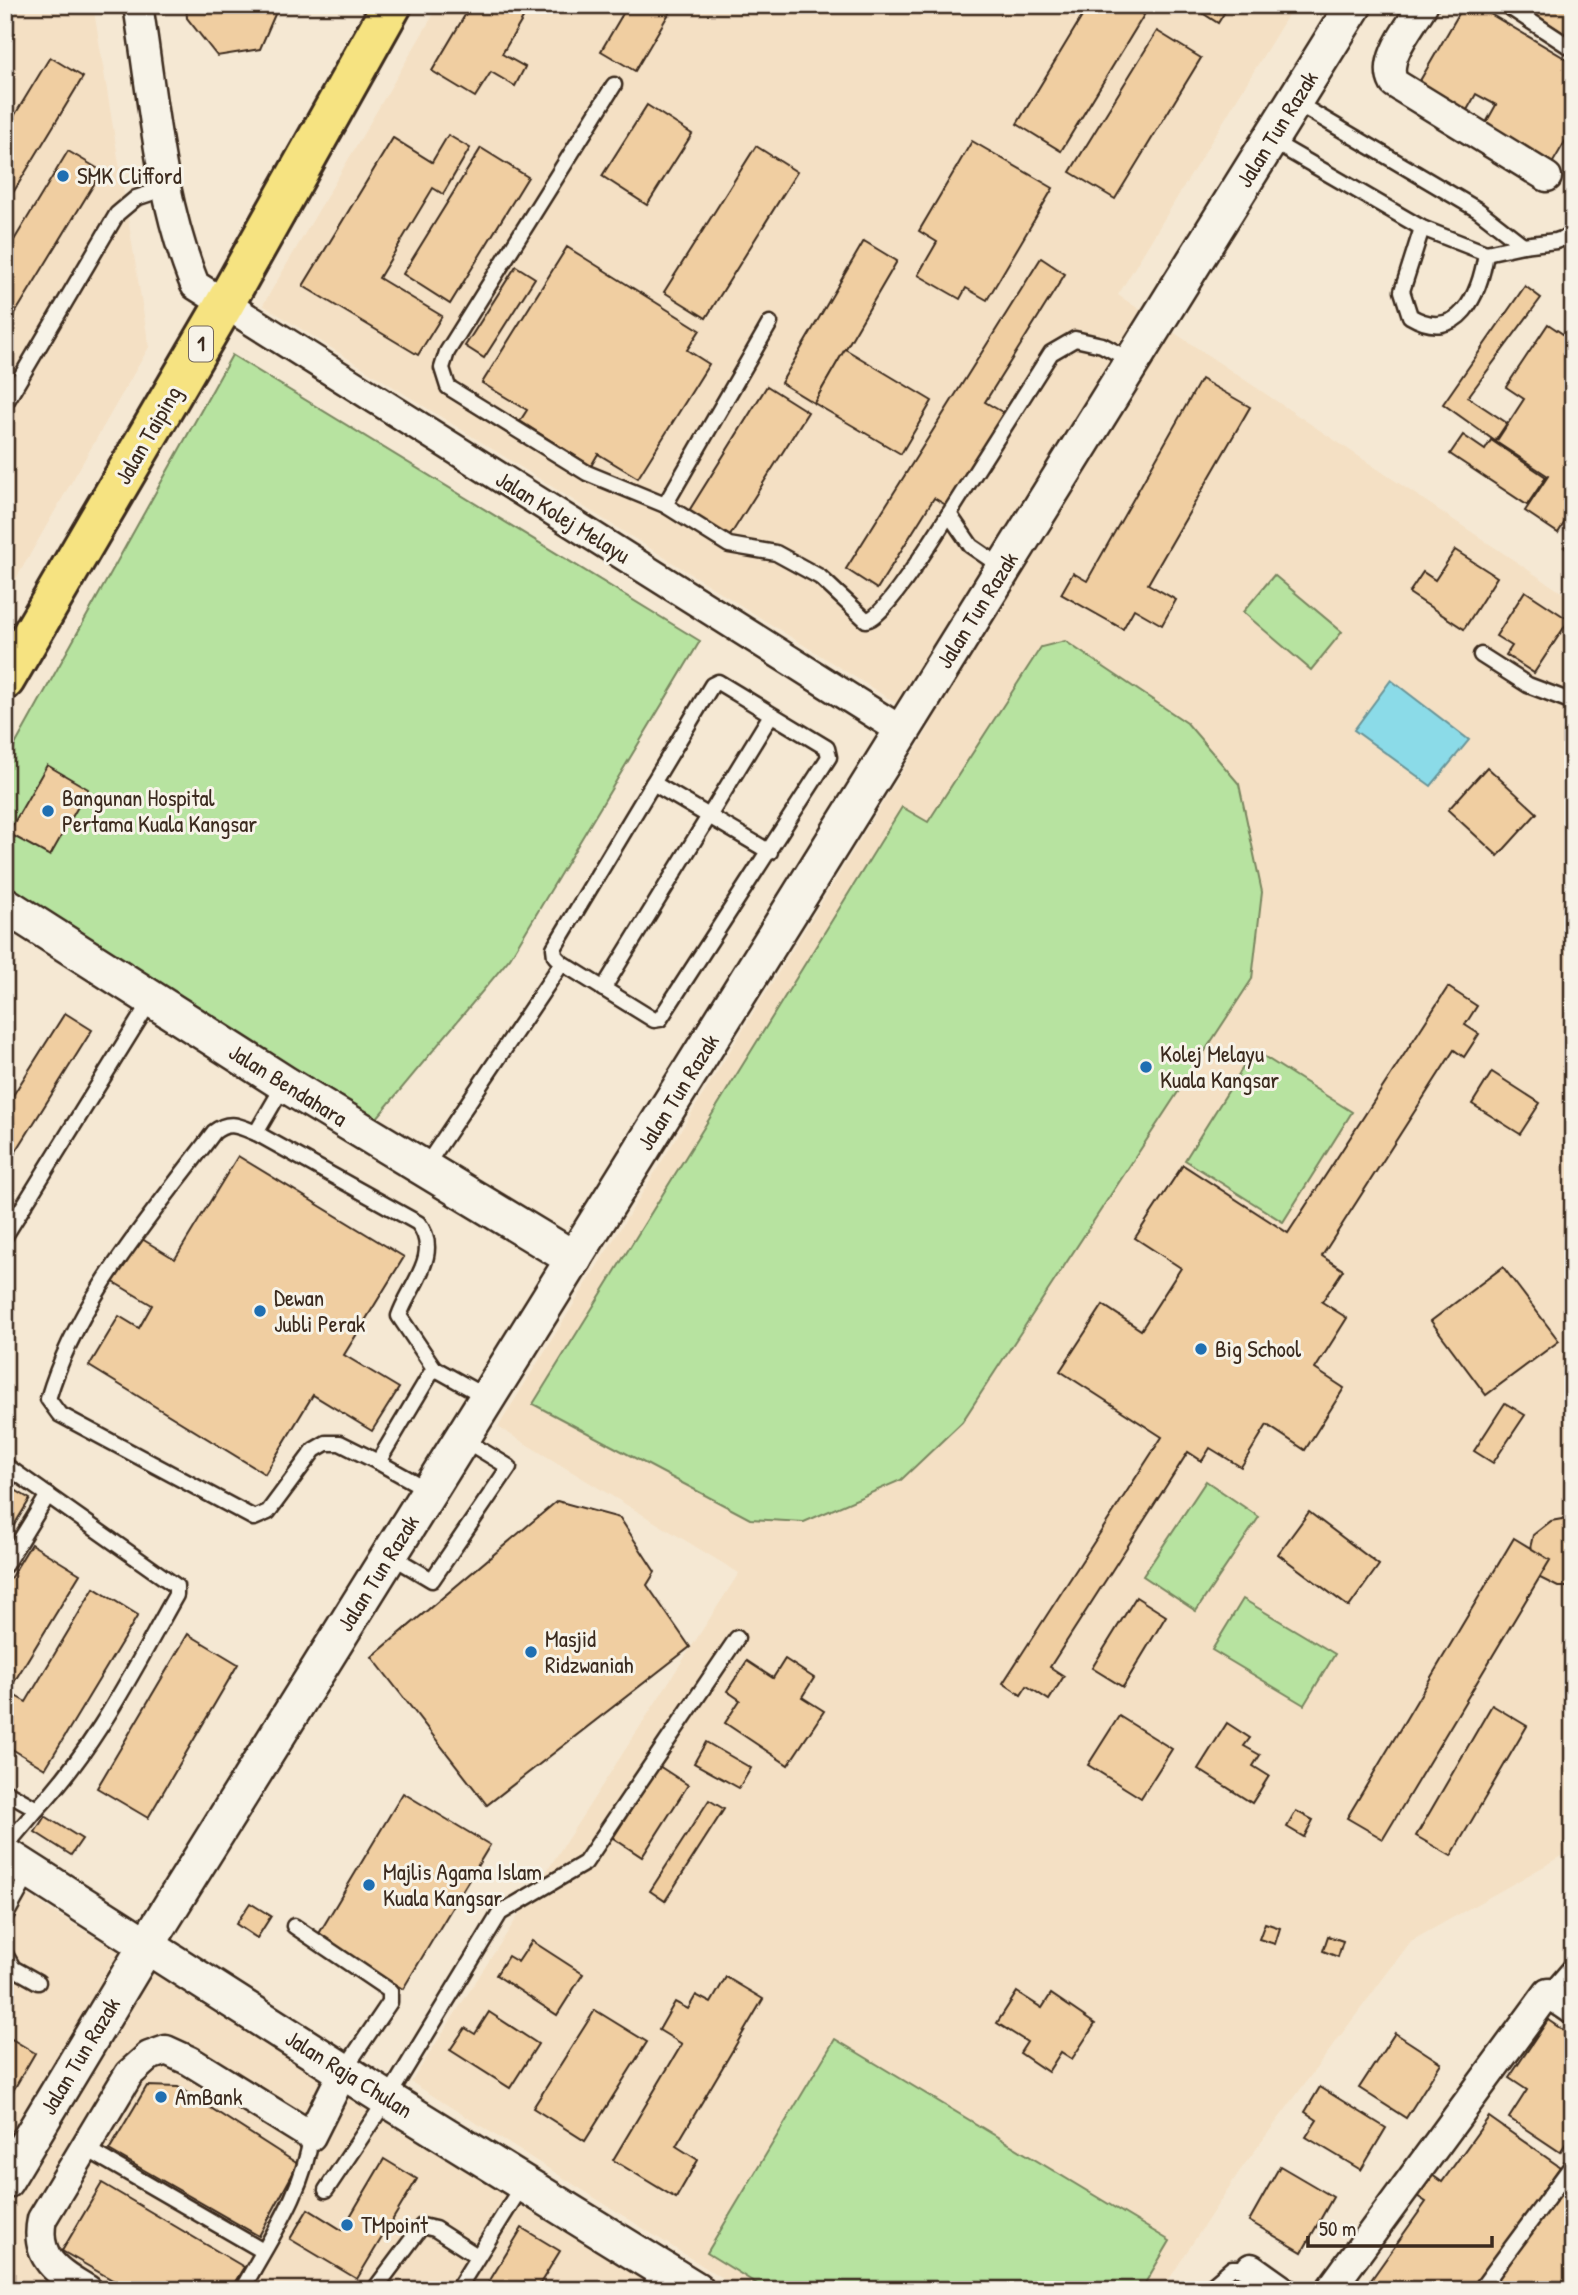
<svg xmlns="http://www.w3.org/2000/svg" width="1578" height="2295" font-family="'Patrick Hand',sans-serif">
  <style>
    .built { fill: #f4e0c4 }
    .green { fill: #b7e3a0; stroke: #79865f; stroke-width: 2 }
    .water { fill: #8bdbe8; stroke: #6b9497; stroke-width: 2 }
    .building { fill: #f0cea1; stroke: #3b2a1e; stroke-width: 2 }
    .lines { fill: none; stroke-linecap: round; stroke-linejoin: round }
    .service-casing { stroke: #3b2a1e; stroke-width: 19 }
    .minor-casing { stroke: #3b2a1e; stroke-width: 33 }
    .tertiary-casing { stroke: #3b2a1e; stroke-width: 40 }
    .trunk-casing { stroke: #3b2a1e; stroke-width: 44 }
    .service { stroke: #f7f3e8; stroke-width: 14 }
    .minor { stroke: #f7f3e8; stroke-width: 28 }
    .tertiary { stroke: #f7f3e8; stroke-width: 35 }
    .trunk { stroke: #f6e381; stroke-width: 38 }
    .poi-dot { fill: #1f6fb2; stroke: #f7f3e8; stroke-width: 2.5 }
    .labels { text-anchor: middle; stroke-width: 6; stroke-linejoin: round; paint-order: stroke }
    .shield { fill: #f7f3e8; stroke: #73665b; stroke-width: 2 }
    .shield-label { font-size: 21px; font-weight: bold; fill: #3b2a1e }
    .street-label { font-size: 23px; fill: #3b2a1e; stroke: #f7f3e8 }
    .poi-label { font-size: 23px; fill: #3b2a1e; stroke: #f7f3e8; text-anchor: start }
  </style>
  <rect width="100%" height="100%" fill="#f5e8d3"/>
  <filter id="ink" filterUnits="userSpaceOnUse"><feTurbulence type="fractalNoise" baseFrequency=".0143" numOctaves="2"/><feDisplacementMap in="SourceGraphic" scale="14" xChannelSelector="R" yChannelSelector="G"/><feConvolveMatrix kernelMatrix="1 2 1 2 8 2 1 2 1" color-interpolation-filters="sRGB"/></filter>
  <g filter="url(#ink)">
    <g class="built">
      <polygon points="5,5 93,5 149,347 5,598"/>
      <polygon points="439,5 1294,5 1118,295 1573,600 1573,1850 1411,1941 1239,2172 1162,2290 741,2290 411,2082 739,1573 498,1427 931,725 263,305"/>
      <polygon points="5,1879 55,1913 685,2290 33,2290 5,2272"/>
    </g>
    <g class="green">
      <polygon points="232,355 700,641 510,958 377,1118 47,920 5,887 5,763"/>
      <polygon points="1274,575 1342,632 1311,670 1243,612"/>
      <polygon points="1065,641 1187,723 1239,784 1262,892 1252,979 962,1422 901,1480 804,1522 750,1519 533,1404 902,807 928,822 1041,647"/>
      <polygon points="1254,1050 1352,1112 1283,1222 1185,1160"/>
      <polygon points="1206,1481 1259,1517 1196,1611 1143,1576"/>
      <polygon points="1243,1599 1335,1654 1304,1705 1212,1650"/>
      <polygon points="835,2039 1170,2241 1141,2290 767,2290 707,2253"/>
    </g>
    <polygon class="water" points="1391,680 1469,740 1431,786 1354,730"/>
    <g class="building">
      <polygon points="186,5 279,5 260,49 217,56 187,18"/>
      <polygon points="471,5 531,5 502,54 525,67 515,86 491,72 475,97 432,71"/>
      <polygon points="628,5 674,5 635,71 601,51"/>
      <polygon points="1089,5 1139,5 1147,10 1061,151 1017,124"/>
      <polygon points="1190,5 1229,5 1218,23"/>
      <polygon points="1464,5 1475,5 1573,63 1573,128 1549,169 1482,130 1496,105 1476,94 1462,119 1414,91"/>
      <polygon points="1520,5 1573,5 1573,39"/>
      <polygon points="1157,31 1201,58 1115,199 1070,172"/>
      <polygon points="50,57 83,77 5,206 5,131"/>
      <polygon points="647,105 692,134 647,205 602,176"/>
      <polygon points="448,135 470,148 443,194 433,188 379,278 442,316 418,355 303,286 393,138 432,162"/>
      <polygon points="972,141 1053,188 987,300 966,288 960,299 918,275 937,242 919,231"/>
      <polygon points="756,146 797,172 706,318 664,292"/>
      <polygon points="481,148 528,177 450,304 403,274"/>
      <polygon points="68,151 102,171 5,330 5,255"/>
      <polygon points="864,241 897,261 814,403 781,383"/>
      <polygon points="567,247 700,330 687,350 709,364 638,478 598,454 591,466 520,421 527,410 482,383"/>
      <polygon points="1041,258 1065,274 985,402 1004,413 946,505 934,498 877,589 846,569"/>
      <polygon points="516,266 535,278 484,358 465,346"/>
      <polygon points="1525,286 1541,298 1468,397 1507,423 1495,441 1443,404"/>
      <polygon points="1548,324 1566,336 1573,325 1573,524 1566,520 1558,533 1525,511 1548,476 1496,442 1524,399 1506,387"/>
      <polygon points="845,349 932,401 901,454 814,403"/>
      <polygon points="1201,379 1250,407 1148,584 1176,600 1162,625 1134,609 1123,629 1061,594 1073,573 1087,581"/>
      <polygon points="767,386 808,412 728,539 687,514"/>
      <polygon points="1463,435 1485,450 1491,440 1546,477 1527,505 1450,454"/>
      <polygon points="1573,538 1573,556 1564,547"/>
      <polygon points="1455,550 1497,577 1464,629 1409,593 1423,572 1435,580"/>
      <polygon points="1525,591 1569,620 1534,673 1506,655 1512,646 1496,636"/>
      <polygon points="47,765 88,789 50,856 8,833"/>
      <polygon points="1487,767 1537,813 1498,856 1448,810"/>
      <polygon points="1448,987 1477,1006 1465,1025 1479,1034 1464,1057 1454,1050 1322,1256 1343,1270 1322,1302 1347,1318 1315,1369 1344,1388 1305,1450 1267,1425 1241,1467 1210,1448 1202,1461 1188,1452 1050,1667 1064,1676 1049,1700 1027,1686 1021,1695 1003,1683 1162,1437 1060,1371 1103,1305 1141,1330 1181,1268 1135,1238 1183,1165 1288,1233"/>
      <polygon points="65,1013 92,1030 5,1169 5,1108"/>
      <polygon points="1492,1072 1540,1103 1520,1134 1472,1104"/>
      <polygon points="238,1156 404,1257 344,1355 399,1388 372,1431 313,1395 265,1474 89,1366 119,1316 139,1328 152,1305 110,1280 137,1236 175,1259"/>
      <polygon points="1503,1267 1559,1341 1486,1395 1431,1321"/>
      <polygon points="1505,1403 1525,1415 1493,1463 1474,1451"/>
      <polygon points="5,1484 30,1499 5,1540"/>
      <polygon points="557,1501 620,1518 655,1572 647,1585 690,1647 487,1805 372,1657"/>
      <polygon points="1309,1512 1379,1565 1349,1607 1278,1554"/>
      <polygon points="1562,1519 1573,1520 1573,1586 1569,1587 1558,1587 1538,1577 1528,1557 1533,1535 1551,1521"/>
      <polygon points="1514,1538 1550,1560 1383,1839 1347,1818"/>
      <polygon points="31,1544 80,1574 8,1692 26,1702 94,1588 138,1615 45,1769 7,1746 5,1749 5,1587"/>
      <polygon points="1136,1597 1166,1616 1123,1687 1092,1668"/>
      <polygon points="188,1634 238,1664 148,1818 97,1788"/>
      <polygon points="785,1659 814,1678 802,1697 824,1711 788,1765 725,1723 740,1700 727,1691 747,1661 773,1678"/>
      <polygon points="1492,1705 1527,1726 1451,1856 1416,1836"/>
      <polygon points="1119,1716 1172,1749 1141,1798 1088,1765"/>
      <polygon points="1227,1723 1250,1738 1244,1746 1260,1755 1253,1766 1269,1776 1252,1803 1198,1769"/>
      <polygon points="706,1742 751,1768 739,1788 694,1763"/>
      <polygon points="659,1766 688,1785 642,1857 613,1838"/>
      <polygon points="403,1793 490,1845 403,1989 317,1937"/>
      <polygon points="709,1800 724,1809 665,1901 650,1891"/>
      <polygon points="1296,1811 1313,1820 1304,1837 1287,1827"/>
      <polygon points="45,1816 82,1839 71,1855 35,1832"/>
      <polygon points="250,1903 271,1916 257,1938 236,1924"/>
      <polygon points="1265,1923 1280,1928 1275,1944 1259,1939"/>
      <polygon points="1328,1936 1343,1941 1338,1957 1323,1951"/>
      <polygon points="532,1941 583,1974 557,2015 496,1975 508,1956 518,1962"/>
      <polygon points="726,1977 763,1999 676,2146 698,2160 676,2198 613,2160 682,2044 659,2030 675,2002 688,2009 696,1995 711,2003"/>
      <polygon points="1017,1992 1042,2008 1051,1994 1095,2024 1072,2059 1061,2052 1048,2072 1020,2053 1027,2042 997,2023"/>
      <polygon points="595,2010 647,2042 585,2141 533,2108"/>
      <polygon points="489,2012 538,2044 510,2088 450,2050 465,2028 475,2034"/>
      <polygon points="1548,2020 1573,2037 1573,2133 1560,2152 1509,2118 1527,2090 1509,2078"/>
      <polygon points="1395,2033 1441,2063 1406,2118 1359,2088"/>
      <polygon points="5,2035 35,2053 6,2103 5,2103"/>
      <polygon points="147,2086 178,2087 298,2164 259,2236 109,2150"/>
      <polygon points="1320,2087 1386,2128 1361,2170 1306,2137 1317,2120 1305,2112"/>
      <polygon points="1489,2117 1560,2167 1473,2290 1364,2290 1426,2202 1417,2196 1432,2175 1442,2182"/>
      <polygon points="384,2159 417,2179 357,2279 290,2239 308,2209 342,2230"/>
      <polygon points="1280,2166 1333,2197 1302,2252 1249,2221"/>
      <polygon points="1569,2180 1573,2183 1573,2290 1490,2290"/>
      <polygon points="102,2183 244,2267 230,2290 130,2290 62,2251"/>
      <polygon points="522,2228 560,2251 536,2290 484,2290"/>
    </g>
    <g class="lines">
      <g class="service-casing">
        <g id="service">
          <polyline points="1506,5 1573,49"/>
          <path d="M614,85L447,352L442,368L448,387L587,473L665,505L729,545L776,553L820,577L866,620C885,619 936,533 949,514"/>
          <polyline points="1270,140 1422,228 1486,253 1523,245 1478,210 1295,102"/>
          <path d="M1422,228L1402,291L1410,316C1459,345 1480,293 1486,253"/>
          <polyline points="1523,245 1556,241 1573,235"/>
          <polyline points="5,404 117,214 136,198 166,188"/>
          <polyline points="665,505 770,323"/>
          <polyline points="1003,568 971,546 949,514 1051,353 1075,339 1102,345 1132,361"/>
          <polyline points="1481,655 1528,685 1573,702"/>
          <polyline points="653,783 770,852"/>
          <polyline points="603,989 771,715"/>
          <path d="M284,1085L256,1133L418,1223C443,1254 409,1286 399,1316L434,1368"/>
          <path d="M256,1133C239,1126 229,1120 214,1132C152,1216 78,1297 48,1399L59,1414L254,1518L268,1512L314,1450L326,1443H340L378,1462"/>
          <polyline points="425,1167 562,963 555,956 554,948 712,685 718,682 827,748 829,757 660,1019 654,1020 562,963"/>
          <polyline points="5,1236 151,1000"/>
          <path d="M5,1465L176,1586V1595C134,1669 96,1747 37,1809"/>
          <polyline points="430,1491 378,1462 434,1368 486,1397"/>
          <polyline points="390,1555 432,1580 509,1467 463,1439"/>
          <polyline points="5,1565 48,1495"/>
          <polyline points="5,1791 37,1809 5,1847"/>
          <polyline points="5,1917 30,1872"/>
          <polyline points="294,1926 390,1991 390,2002 344,2070"/>
          <polyline points="5,1954 13,1968 38,1982"/>
          <polyline points="1548,1993 1573,1964"/>
          <polyline points="85,2148 263,2251"/>
          <polyline points="326,2190 387,2099 500,1913 585,1863 737,1638"/>
          <path d="M242,2290C268,2241 304,2192 311,2136"/>
          <polyline points="374,2290 422,2226 435,2229 477,2256"/>
          <polyline points="457,2290 523,2184"/>
          <polyline points="1206,2290 1232,2268 1251,2268"/>
          <polyline points="1480,2290 1573,2164"/>
        </g>
      </g>
      <g class="minor-casing">
        <g id="minor">
          <path d="M138,5C153,98 159,198 195,285L902,731"/>
          <path d="M1423,5C1411,26 1381,60 1394,83L1547,177"/>
          <polyline points="1251,2268 1282,2290"/>
          <path d="M88,2290C57,2272 34,2258 42,2219L129,2074L149,2056L166,2050L190,2061L311,2136L344,2070"/>
          <polyline points="1330,2290 1548,1993 1573,2010"/>
        </g>
      </g>
      <g class="tertiary-casing">
        <g id="tertiary">
          <polyline points="5,905 285,1084 574,1259"/>
          <polyline points="5,1855 387,2099 696,2290"/>
          <polyline points="5,2181 148,1943 1354,5"/>
        </g>
      </g>
      <g class="trunk-casing">
        <polyline id="trunk" points="5,680 224,305 392,5"/>
      </g>
      <use href="#service" class="service"/>
      <use href="#minor" class="minor"/>
      <use href="#tertiary" class="tertiary"/>
      <use href="#trunk" class="trunk"/>
    </g>
  </g>
  <g class="poi-dot">
    <circle cx="63" cy="176" r="7"/>
    <circle cx="48" cy="811" r="7"/>
    <circle cx="1146" cy="1067" r="7"/>
    <circle cx="260" cy="1311" r="7"/>
    <circle cx="1201" cy="1349" r="7"/>
    <circle cx="531" cy="1652" r="7"/>
    <circle cx="369" cy="1885" r="7"/>
    <circle cx="161" cy="2097" r="7"/>
    <circle cx="347" cy="2225" r="7"/>
  </g>
  <g class="labels">
    <rect class="shield" x="189" y="326.5" width="24" height="35" rx="5"/>
    <g class="shield-label">
      <text x="201" y="351">1</text>
    </g>
    <g class="street-label">
      <text transform="translate(1277 129) rotate(-58)" y="8">Jalan Tun Razak</text>
      <text transform="translate(148 435) rotate(-60)" y="8">Jalan Taiping</text>
      <text transform="translate(563 517) rotate(32)" y="8">Jalan Kolej Melayu</text>
      <text transform="translate(977 610) rotate(-58)" y="8">Jalan Tun Razak</text>
      <text transform="translate(288 1085) rotate(32)" y="8">Jalan Bendahara</text>
      <text transform="translate(678 1092) rotate(-58)" y="8">Jalan Tun Razak</text>
      <text transform="translate(378 1573) rotate(-58)" y="8">Jalan Tun Razak</text>
      <text transform="translate(80 2056) rotate(-59)" y="8">Jalan Tun Razak</text>
      <text transform="translate(349 2074) rotate(32)" y="8">Jalan Raja Chulan</text>
    </g>
    <g class="poi-label">
      <text x="77" y="184">SMK Clifford</text>
      <text x="62" y="806">Bangunan Hospital<tspan x="62" dy="26">Pertama Kuala Kangsar</tspan></text>
      <text x="1160" y="1062">Kolej Melayu<tspan x="1160" dy="26">Kuala Kangsar</tspan></text>
      <text x="274" y="1306">Dewan<tspan x="274" dy="26">Jubli Perak</tspan></text>
      <text x="1215" y="1357">Big School</text>
      <text x="545" y="1647">Masjid<tspan x="545" dy="26">Ridzwaniah</tspan></text>
      <text x="383" y="1880">Majlis Agama Islam<tspan x="383" dy="26">Kuala Kangsar</tspan></text>
      <text x="175" y="2105">AmBank</text>
      <text x="361" y="2233">TMpoint</text>
    </g>
  </g>
  <rect width="1578" height="2295" fill="none" stroke="#f7f3e8" stroke-width="28"/>
  <rect x="14" y="14" width="1550" height="2267" fill="none" stroke="#3b2a1e" stroke-width="2.5" filter="url(#ink)"/>
  <path d="M1308 2236v10h184v-10" fill="none" stroke="#3b2a1e" stroke-width="3.5"/>
  <text x="1319" y="2236" font-size="21" fill="#3b2a1e" stroke="#f7f3e8" stroke-width="5" paint-order="stroke">50 m</text>
</svg>
